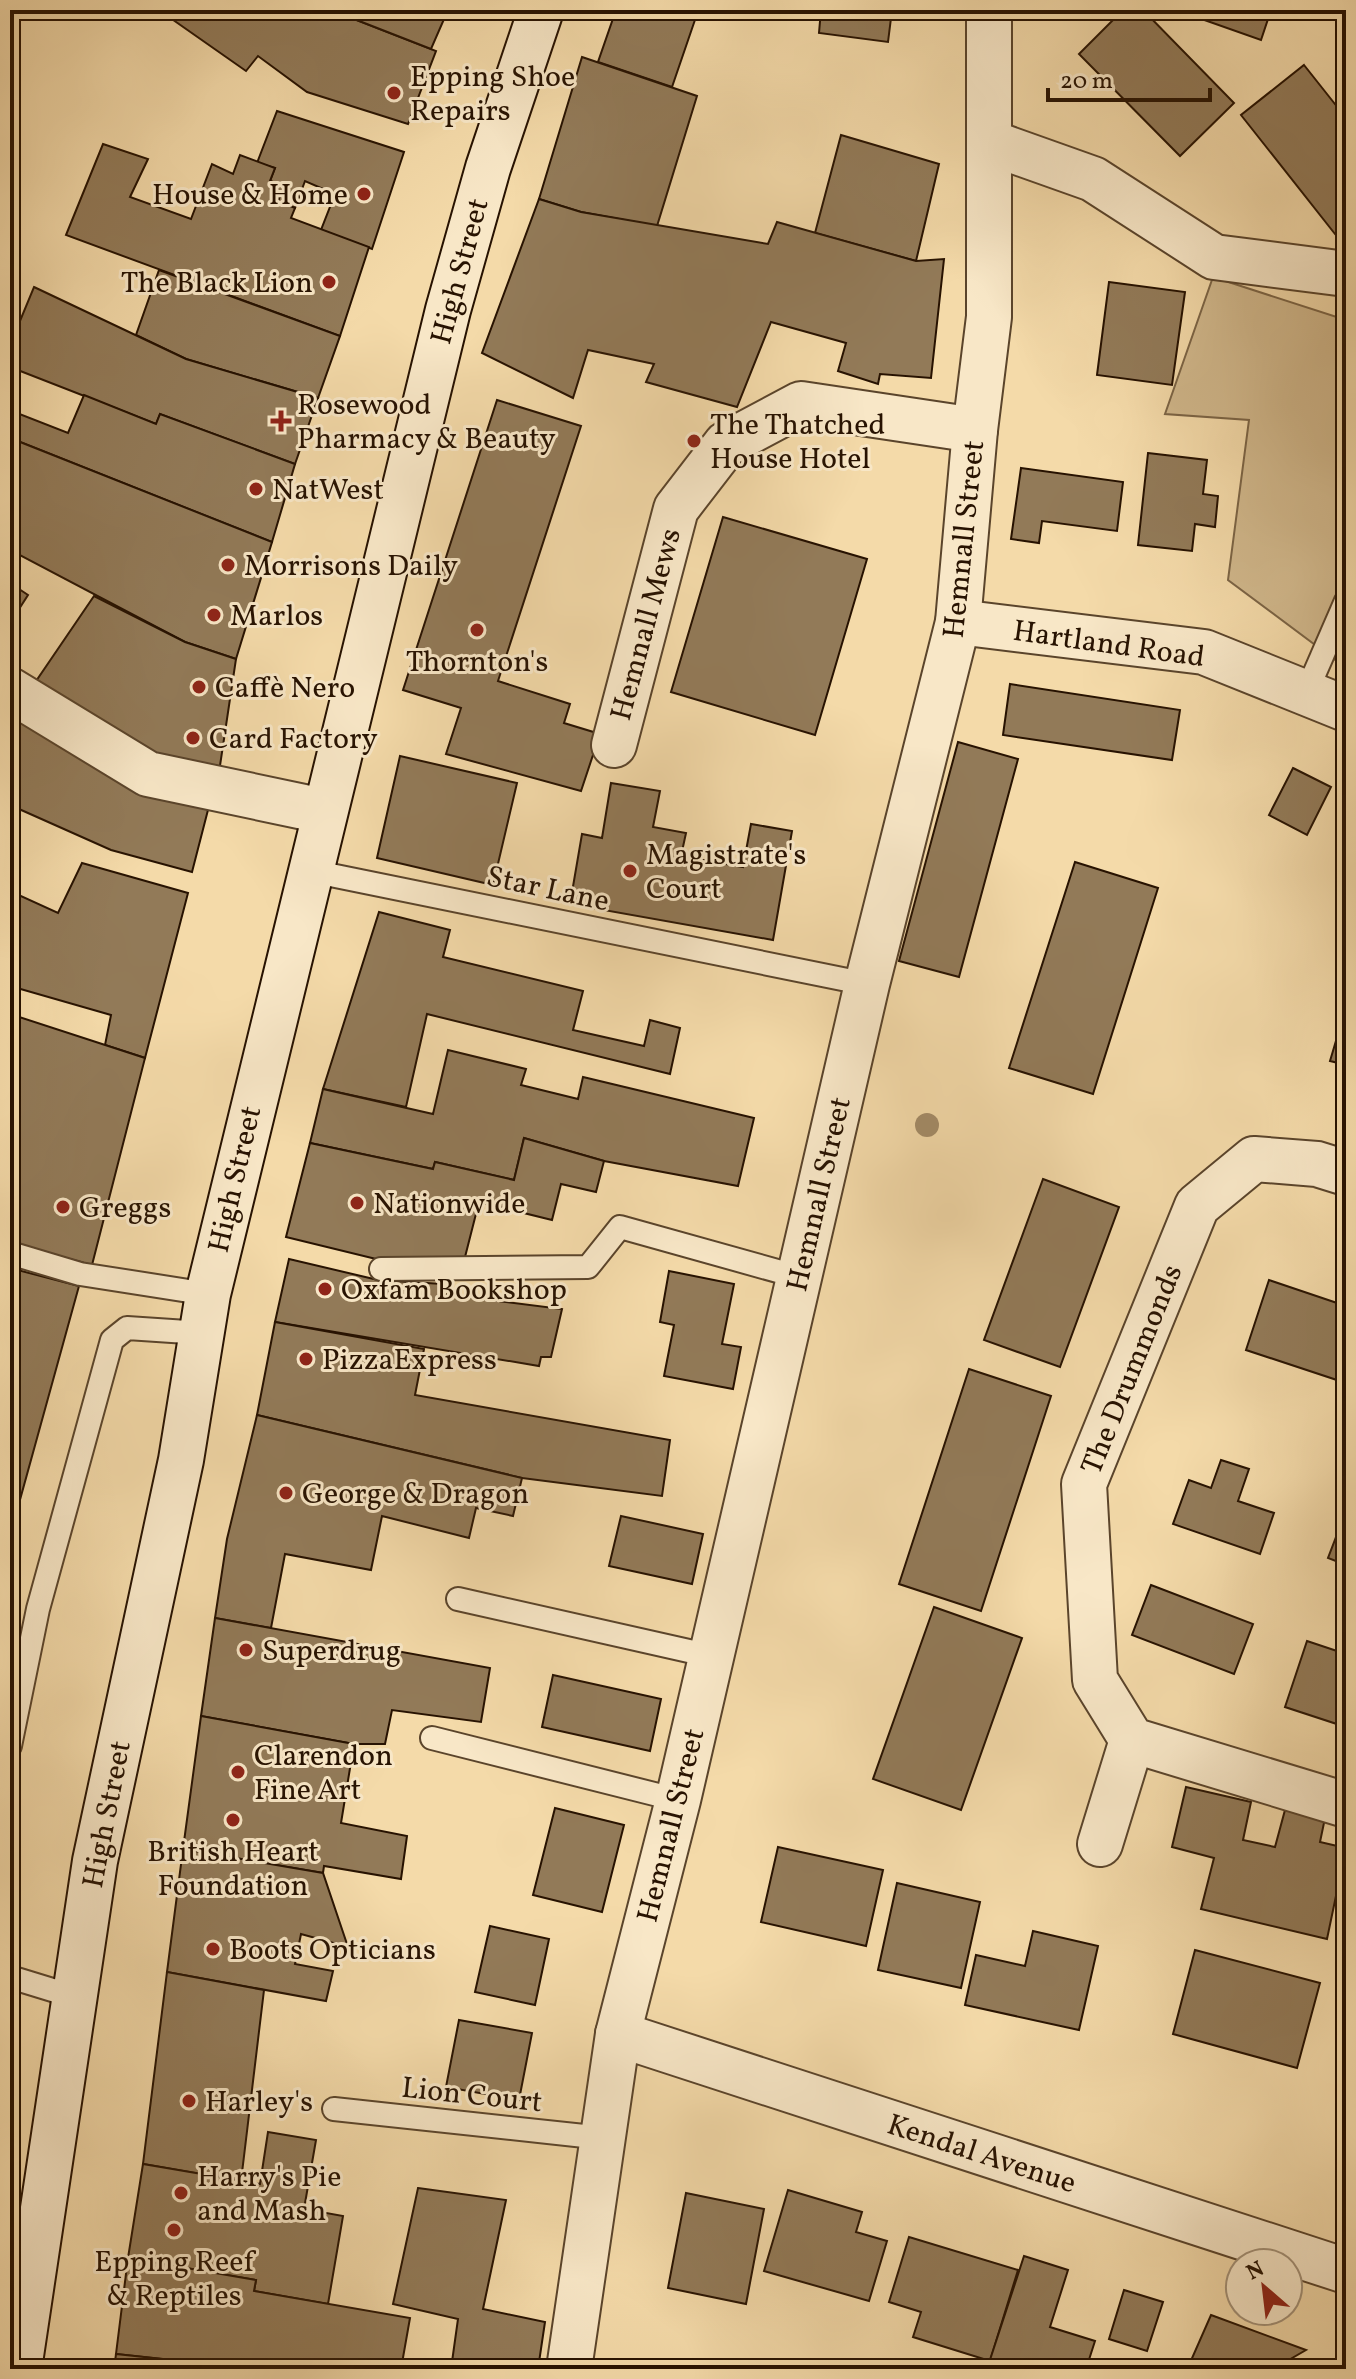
<svg xmlns="http://www.w3.org/2000/svg" width="1356" height="2379" font-family="Vollkorn,serif">
  <style>
    .green { fill: #d1b88c; stroke: #7c6546; stroke-width: 2 }
    .building { fill: #927a58; stroke: #271201; stroke-width: 2 }
    .lines { fill: none; stroke-linecap: round; stroke-linejoin: round }
    .lane-casing { stroke: #5a442b; stroke-width: 26 }
    .street-casing { stroke: #5a442b; stroke-width: 48 }
    .secondary-casing { stroke: #271201; stroke-width: 48 }
    .lane { stroke: #f8e7c7; stroke-width: 22 }
    .street { stroke: #f8e7c7; stroke-width: 44 }
    .secondary { stroke: #f8e7c7; stroke-width: 44 }
    .tree { fill: #a48c68 }
    .poi-dot { fill: #8f2418; stroke: #f8e7c7; stroke-width: 3 }
    .labels { text-anchor: middle; stroke-width: 6; stroke-linejoin: round; paint-order: stroke }
    .poi-label { font-size: 30px; fill: #271201; stroke: #f8e7c7; text-anchor: start }
    .street-label { font-size: 30px; fill: #271201; stroke: #f8e7c7 }
  </style>
  <rect width="100%" height="100%" fill="#f4daa9"/>
  <filter id="stains"><feTurbulence type="fractalNoise" baseFrequency=".0025" numOctaves="4"/><feColorMatrix values="0 0 0 0 .2 0 0 0 0 .09 0 0 0 0 .02 0 0 0 .5 -.17"/></filter>
  <radialGradient id="worn" r=".72"><stop offset=".6" stop-color="#630" stop-opacity="0"/><stop offset="1" stop-color="#630" stop-opacity=".3"/></radialGradient>
  <polygon class="green" points="1213,277 1346,320 1346,668 1228,580 1249,420 1165,414"/>
  <g class="building">
    <polygon points="159,10 289,10 308,19 311,10 331,10 436,51 408,124 307,92 258,56 246,71"/>
    <polygon points="331,10 448,10 431,49"/>
    <polygon points="616,10 684,10 697,14 672,87 598,62"/>
    <polygon points="821,10 892,10 888,42 819,33"/>
    <polygon points="1123,10 1143,10 1234,103 1180,156 1079,54"/>
    <polygon points="1176,10 1271,10 1261,40"/>
    <polygon points="582,57 697,96 657,226 581,212 539,199"/>
    <polygon points="1304,65 1346,118 1346,226 1335,234 1241,115"/>
    <polygon points="277,111 404,152 372,249 321,230 335,194 305,181 295,208 278,201 284,186 270,181 275,168 257,163"/>
    <polygon points="841,135 939,164 916,261 815,233"/>
    <polygon points="103,144 148,159 130,197 191,219 212,164 233,174 240,155 275,168 270,181 284,186 278,201 295,208 291,218 369,247 340,336 66,235"/>
    <polygon points="539,199 581,212 768,244 777,222 916,261 944,259 931,378 880,374 878,384 838,371 846,343 771,322 737,407 646,382 654,364 588,350 573,398 482,353"/>
    <polygon points="159,270 340,336 318,398 186,359 136,335"/>
    <polygon points="1109,282 1185,292 1172,385 1097,375"/>
    <polygon points="34,287 186,359 318,398 295,464 160,414 156,424 10,367 10,345"/>
    <polygon points="84,395 156,424 160,414 295,464 272,542 10,438 10,427 17,413 68,433"/>
    <polygon points="497,400 581,426 498,681 570,704 564,723 600,734 581,791 446,754 461,708 403,690"/>
    <polygon points="10,438 272,542 236,659 185,642 10,550"/>
    <polygon points="1148,453 1207,460 1203,494 1218,496 1215,527 1195,524 1192,551 1138,545"/>
    <polygon points="1021,468 1123,482 1117,531 1042,521 1039,543 1011,539"/>
    <polygon points="723,517 867,559 815,735 671,692"/>
    <polygon points="10,583 28,595 10,623"/>
    <polygon points="94,596 185,642 236,659 218,779 150,761 30,690"/>
    <polygon points="1010,684 1180,710 1172,760 1003,735"/>
    <polygon points="10,709 209,806 192,872 111,850 10,805"/>
    <polygon points="958,742 1018,759 959,977 899,961"/>
    <polygon points="400,756 517,783 493,885 377,858"/>
    <polygon points="1293,768 1331,787 1307,835 1269,815"/>
    <polygon points="611,783 660,791 653,827 686,833 681,856 743,867 751,824 792,831 773,940 570,904 582,834 602,838"/>
    <polygon points="1075,862 1158,888 1093,1094 1009,1068"/>
    <polygon points="82,863 188,893 145,1058 105,1045 111,1015 10,986 10,891 58,913"/>
    <polygon points="379,912 450,930 443,957 583,991 573,1030 644,1046 650,1020 680,1028 670,1074 427,1014 406,1107 323,1089"/>
    <polygon points="1346,1007 1346,1065 1330,1061"/>
    <polygon points="10,1014 145,1058 92,1265 10,1243"/>
    <polygon points="448,1050 526,1069 521,1085 578,1099 583,1077 754,1118 738,1186 604,1161 524,1138 514,1180 435,1162 433,1169 310,1143 323,1089 433,1114"/>
    <polygon points="524,1138 604,1161 596,1192 561,1184 552,1220 479,1202 465,1257 376,1259 286,1237 310,1143 433,1169 435,1162 514,1180"/>
    <polygon points="1043,1179 1119,1207 1060,1367 984,1340"/>
    <polygon points="289,1259 378,1280 443,1284 443,1294 562,1309 551,1357 541,1357 539,1366 275,1322"/>
    <polygon points="10,1268 79,1286 10,1536"/>
    <polygon points="669,1271 734,1284 722,1344 741,1347 733,1389 664,1376 674,1325 660,1322"/>
    <polygon points="1269,1280 1346,1306 1346,1383 1246,1350"/>
    <polygon points="275,1322 424,1349 415,1395 670,1440 662,1496 522,1478 257,1415"/>
    <polygon points="969,1369 1051,1396 981,1611 899,1584"/>
    <polygon points="257,1415 522,1478 513,1516 476,1508 469,1538 382,1516 371,1570 285,1554 271,1628 215,1618 227,1539"/>
    <polygon points="1221,1460 1249,1469 1238,1501 1274,1513 1260,1554 1173,1524 1189,1480 1211,1488"/>
    <polygon points="1346,1511 1346,1565 1328,1558"/>
    <polygon points="621,1516 703,1534 692,1584 609,1566"/>
    <polygon points="1151,1585 1253,1624 1234,1674 1132,1635"/>
    <polygon points="934,1607 1022,1638 961,1810 873,1779"/>
    <polygon points="215,1618 490,1668 481,1722 392,1710 385,1744 354,1744 201,1716"/>
    <polygon points="1307,1641 1346,1654 1346,1727 1285,1707"/>
    <polygon points="553,1675 661,1699 650,1751 542,1727"/>
    <polygon points="201,1716 354,1744 341,1823 407,1836 401,1879 324,1866 323,1873 183,1849"/>
    <polygon points="1186,1787 1251,1802 1243,1840 1275,1847 1285,1810 1325,1818 1320,1842 1346,1848 1327,1939 1201,1909 1214,1858 1172,1847"/>
    <polygon points="555,1808 624,1825 602,1912 533,1895"/>
    <polygon points="778,1847 883,1870 866,1946 761,1922"/>
    <polygon points="183,1849 323,1873 348,1947 301,1934 295,1964 333,1971 326,2001 167,1972"/>
    <polygon points="897,1883 980,1902 961,1988 878,1970"/>
    <polygon points="490,1926 549,1939 535,2005 475,1992"/>
    <polygon points="1033,1931 1098,1946 1079,2030 965,2005 976,1955 1025,1966"/>
    <polygon points="1195,1950 1320,1983 1297,2068 1173,2034"/>
    <polygon points="167,1972 264,1990 241,2181 143,2164"/>
    <polygon points="459,2020 532,2033 519,2100 446,2087"/>
    <polygon points="268,2132 316,2140 304,2209 343,2216 328,2304 254,2291 256,2280 128,2258 143,2164 260,2184"/>
    <polygon points="418,2188 506,2200 483,2309 545,2322 538,2369 451,2369 458,2319 393,2304"/>
    <polygon points="788,2190 862,2212 856,2232 887,2241 869,2301 764,2271"/>
    <polygon points="686,2193 764,2209 746,2304 668,2288"/>
    <polygon points="909,2237 1018,2270 990,2361 913,2337 921,2312 889,2302"/>
    <polygon points="1024,2256 1068,2270 1050,2327 1095,2341 1086,2369 987,2369"/>
    <polygon points="128,2258 256,2280 254,2291 410,2318 401,2369 317,2366 316,2369 254,2369 116,2354"/>
    <polygon points="1124,2290 1163,2302 1147,2351 1109,2339"/>
    <polygon points="1211,2315 1306,2350 1273,2369 1205,2369 1189,2365"/>
    <polygon points="116,2354 228,2366 228,2369 114,2369"/>
  </g>
  <g class="lines">
    <g class="lane-casing">
      <g id="lane">
        <polyline points="1306,693 1346,601"/>
        <polyline points="311,871 867,984"/>
        <polyline points="10,1253 80,1274 208,1294"/>
        <polyline points="381,1269 588,1267 620,1227 799,1277"/>
        <polyline points="458,1599 711,1656"/>
        <polyline points="432,1738 678,1800"/>
        <polyline points="10,1746 38,1609 112,1340 127,1328 202,1333"/>
        <polyline points="10,1977 72,1996"/>
        <polyline points="334,2109 603,2138"/>
      </g>
    </g>
    <g class="street-casing">
      <g id="street">
        <polyline points="989,142 1093,179 1214,257 1346,274"/>
        <polyline points="958,622 1204,652 1346,709"/>
        <polyline points="10,690 148,774 323,811"/>
        <polyline points="614,745 676,509 726,444 801,404 975,430"/>
        <polyline points="1346,1173 1317,1164 1254,1159 1197,1206 1084,1484 1095,1680 1132,1740 1346,1805"/>
        <polyline points="1100,1844 1132,1740"/>
        <polyline points="618,2034 1346,2271"/>
        <polyline points="569,2369 618,2034 678,1800 867,984 958,622 975,430 989,317 989,10"/>
      </g>
    </g>
    <g class="secondary-casing">
      <polyline id="secondary" points="19,2369 95,1861 181,1460 208,1294 448,310 488,168 541,10"/>
    </g>
    <use href="#lane" class="lane"/>
    <use href="#street" class="street"/>
    <use href="#secondary" class="secondary"/>
  </g>
  <circle class="tree" cx="927" cy="1125" r="12"/>
  <g class="poi-dot">
    <circle cx="394" cy="93" r="8"/>
    <circle cx="364" cy="194" r="8"/>
    <circle cx="329" cy="282" r="8"/>
    <path d="M277 409h8v8h8v8h-8v8h-8v-8h-8v-8h8z"/>
    <circle cx="694" cy="441" r="8"/>
    <circle cx="256" cy="489" r="8"/>
    <circle cx="228" cy="565" r="8"/>
    <circle cx="214" cy="615" r="8"/>
    <circle cx="477" cy="630" r="8"/>
    <circle cx="199" cy="687" r="8"/>
    <circle cx="193" cy="738" r="8"/>
    <circle cx="630" cy="871" r="8"/>
    <circle cx="357" cy="1203" r="8"/>
    <circle cx="63" cy="1207" r="8"/>
    <circle cx="325" cy="1289" r="8"/>
    <circle cx="306" cy="1359" r="8"/>
    <circle cx="286" cy="1493" r="8"/>
    <circle cx="246" cy="1650" r="8"/>
    <circle cx="238" cy="1772" r="8"/>
    <circle cx="233" cy="1820" r="8"/>
    <circle cx="213" cy="1949" r="8"/>
    <circle cx="189" cy="2101" r="8"/>
    <circle cx="181" cy="2193" r="8"/>
    <circle cx="174" cy="2230" r="8"/>
  </g>
  <g class="labels">
    <g class="poi-label">
      <text x="410" y="86">Epping Shoe<tspan x="410" dy="34">Repairs</tspan></text>
      <text x="348" y="204" text-anchor="end">House &amp; Home</text>
      <text x="313" y="292" text-anchor="end">The Black Lion</text>
      <text x="297" y="414">Rosewood<tspan x="297" dy="34">Pharmacy &amp; Beauty</tspan></text>
      <text x="710" y="434">The Thatched<tspan x="710" dy="34">House Hotel</tspan></text>
      <text x="272" y="499">NatWest</text>
      <text x="244" y="575">Morrisons Daily</text>
      <text x="230" y="625">Marlos</text>
      <text x="477" y="671" text-anchor="middle">Thornton's</text>
      <text x="215" y="697">Caffè Nero</text>
      <text x="209" y="748">Card Factory</text>
      <text x="646" y="864">Magistrate's<tspan x="646" dy="34">Court</tspan></text>
      <text x="373" y="1213">Nationwide</text>
      <text x="79" y="1217">Greggs</text>
      <text x="341" y="1299">Oxfam Bookshop</text>
      <text x="322" y="1369">PizzaExpress</text>
      <text x="302" y="1503">George &amp; Dragon</text>
      <text x="262" y="1660">Superdrug</text>
      <text x="254" y="1765">Clarendon<tspan x="254" dy="34">Fine Art</tspan></text>
      <text x="233" y="1861" text-anchor="middle">British Heart<tspan x="233" dy="34">Foundation</tspan></text>
      <text x="229" y="1959">Boots Opticians</text>
      <text x="205" y="2111">Harley's</text>
      <text x="197" y="2186">Harry's Pie<tspan x="197" dy="34">and Mash</tspan></text>
      <text x="174" y="2271" text-anchor="middle">Epping Reef<tspan x="174" dy="34">&amp; Reptiles</tspan></text>
    </g>
    <g class="street-label">
      <text transform="translate(459 271) rotate(-75)" y="10">High Street</text>
      <text transform="translate(963 539) rotate(-84)" y="10">Hemnall Street</text>
      <text transform="translate(645 624) rotate(-75)" y="10">Hemnall Mews</text>
      <text transform="translate(1109 643) rotate(8)" y="10">Hartland Road</text>
      <text transform="translate(548 888) rotate(12)" y="10">Star Lane</text>
      <text transform="translate(234 1179) rotate(-77)" y="10">High Street</text>
      <text transform="translate(818 1194) rotate(-77)" y="10">Hemnall Street</text>
      <text transform="translate(1131 1369) rotate(-68)" y="10">The Drummonds</text>
      <text transform="translate(106 1814) rotate(-79)" y="10">High Street</text>
      <text transform="translate(670 1825) rotate(-76)" y="10">Hemnall Street</text>
      <text transform="translate(472 2094) rotate(6)" y="10">Lion Court</text>
      <text transform="translate(982 2153) rotate(18)" y="10">Kendal Avenue</text>
    </g>
  </g>
  <rect width="1356" height="2379" fill="none" stroke="#f4daa9" stroke-width="40"/>
  <rect x="12" y="12" width="1332" height="2355" fill="none" stroke="#271201" stroke-width="4"/>
  <rect x="20" y="20" width="1316" height="2339" fill="none" stroke="#271201" stroke-width="2"/>
  <g transform="translate(1264 2287) rotate(332)"><circle r="38" fill="#f8e7c7" stroke="#a49278" stroke-width="2"/>
  <path d="M0-6L14 30L0 20L-14 30Z" fill="#8f2418"/>
  <text y="-12" font-size="22" font-weight="bold" text-anchor="middle" fill="#271201">N</text>
  </g>
  <path d="M1048 88v12h162v-12" fill="none" stroke="#271201" stroke-width="4"/>
  <text x="1060" y="88" font-size="24" fill="#271201" stroke="#f8e7c7" stroke-width="6" paint-order="stroke">20 m</text>
  <rect width="100%" height="100%" filter="url(#stains)"/>
  <rect width="100%" height="100%" fill="url(#worn)"/>
</svg>
